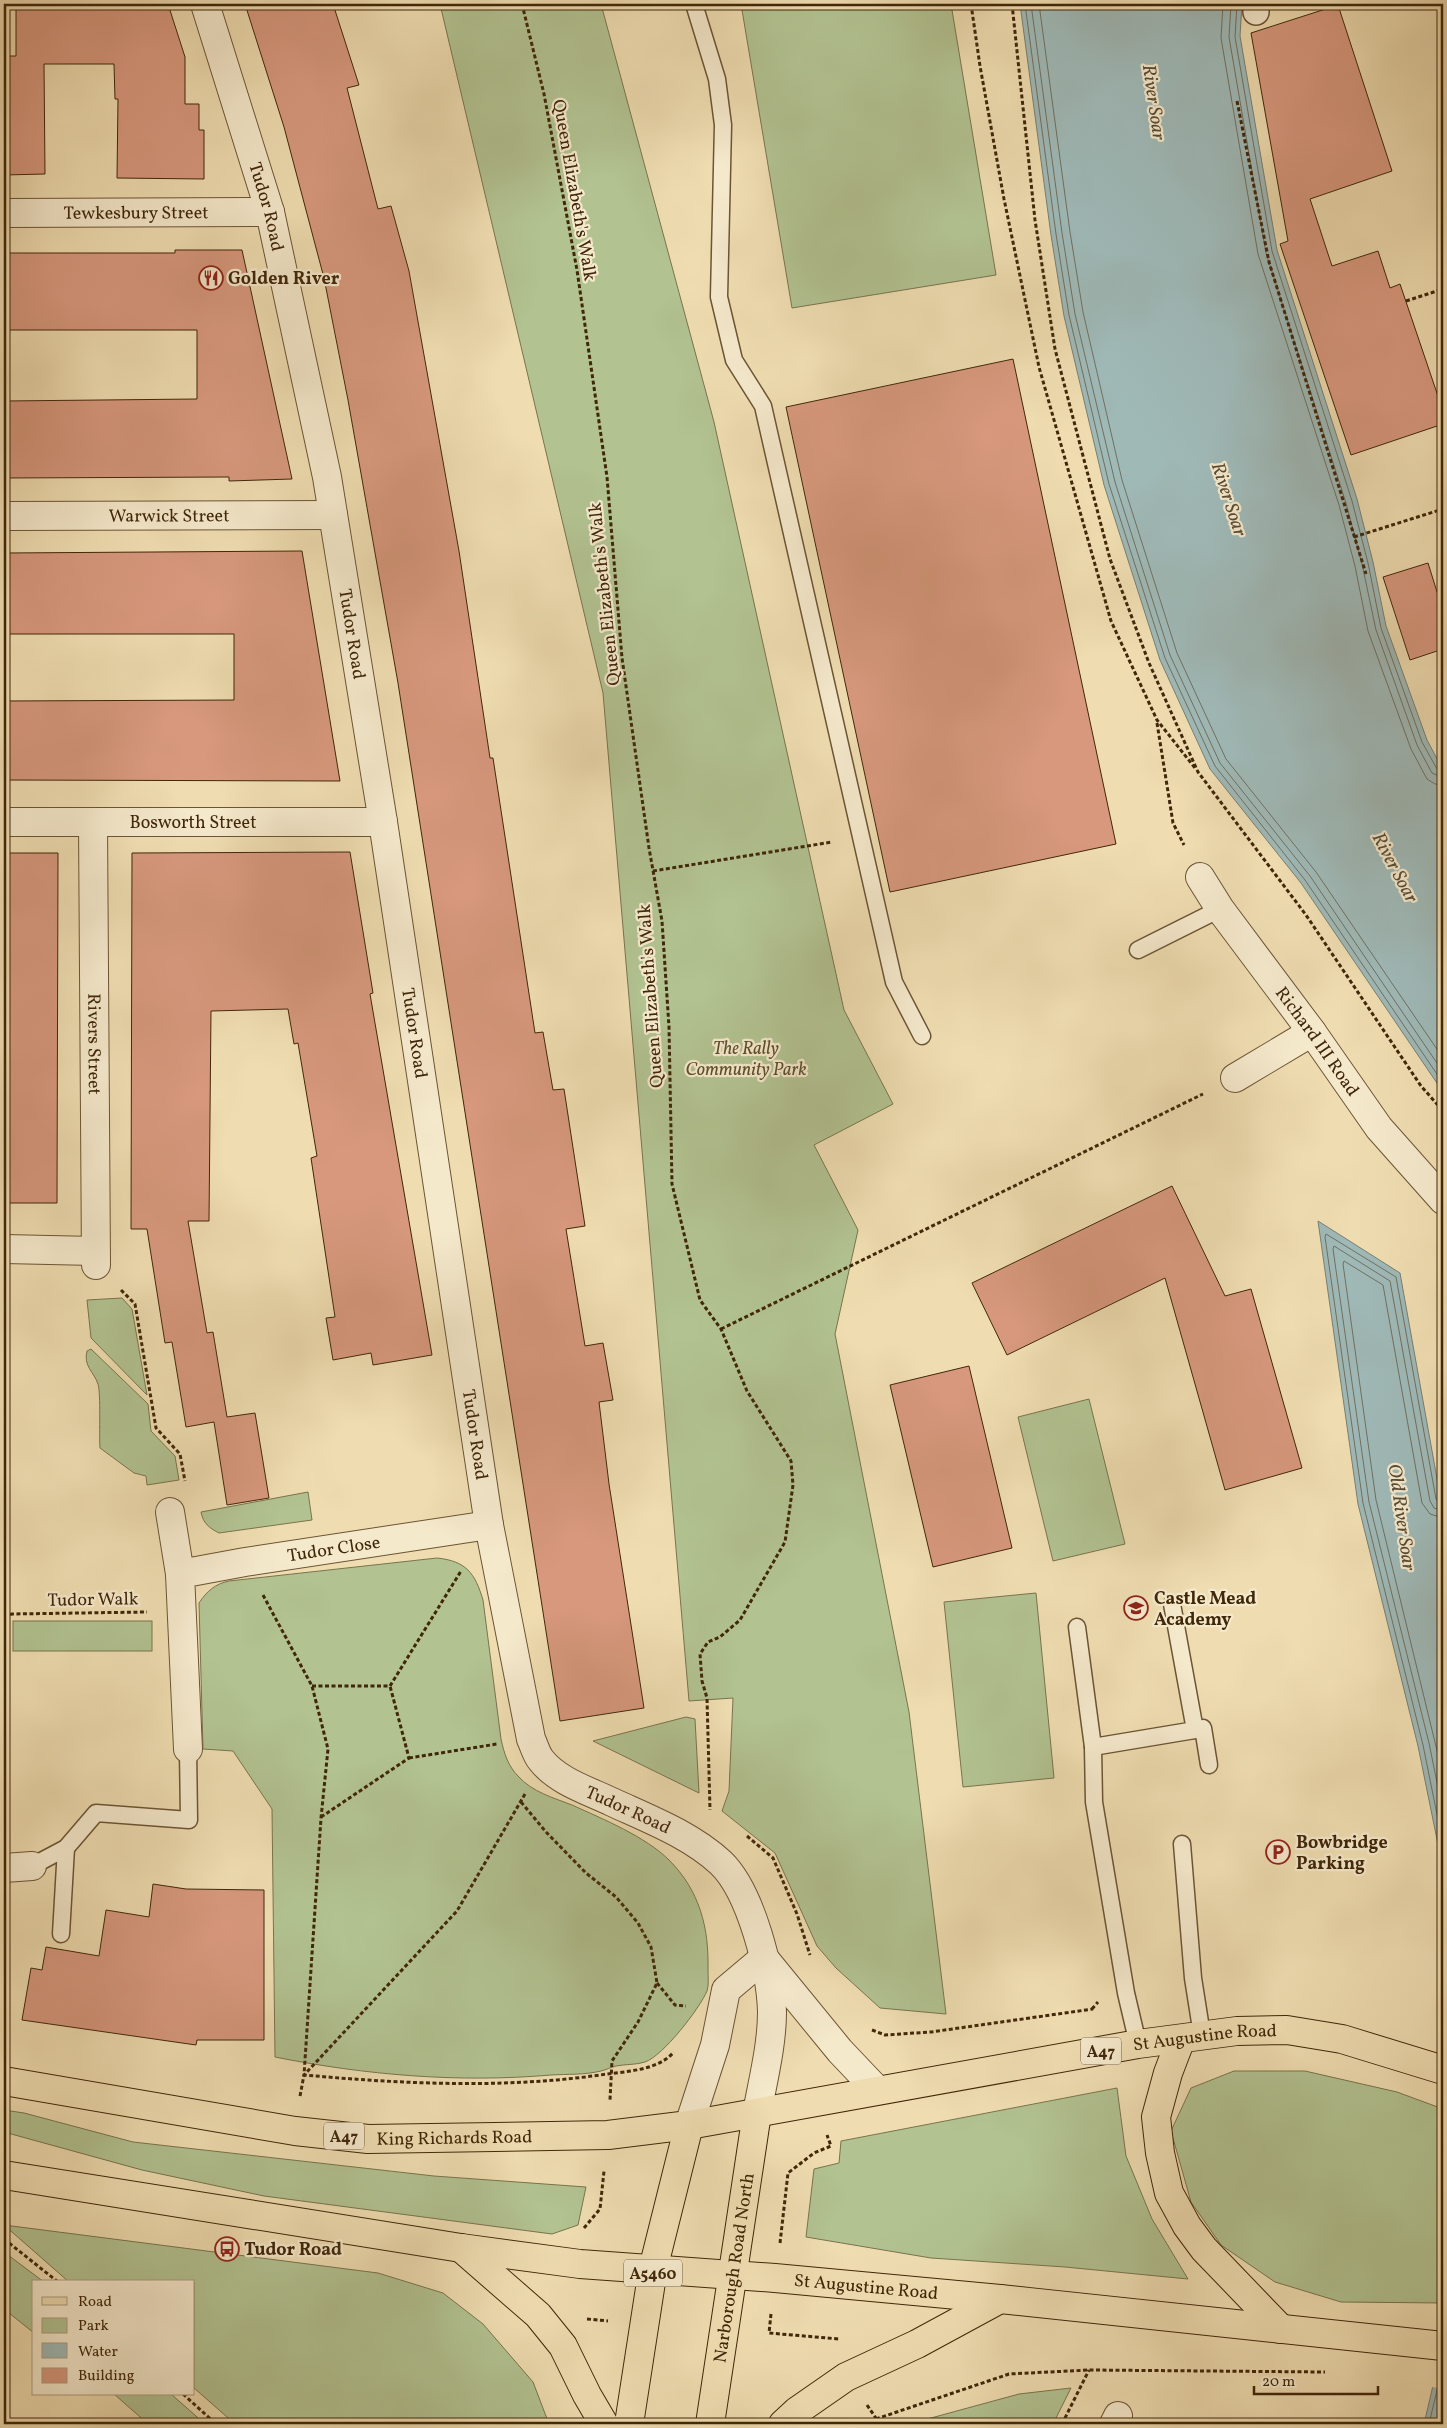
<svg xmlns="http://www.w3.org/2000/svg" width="1447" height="2428" font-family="Vollkorn,serif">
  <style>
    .green { fill: #b2c291; stroke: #79744e }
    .water { fill: #9fb9b7; stroke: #797f72 }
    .pier { fill: #efddb1 }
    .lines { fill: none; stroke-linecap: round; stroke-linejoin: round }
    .shore { stroke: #707060; stroke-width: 1 }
    .building { fill: #d7987d; stroke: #40270a }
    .service-casing { stroke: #6c5434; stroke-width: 19 }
    .pedestrian-casing { stroke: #6c5434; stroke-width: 28 }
    .minor-casing { stroke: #6c5434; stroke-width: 30 }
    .primary-casing { stroke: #40270a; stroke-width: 30 }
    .path { stroke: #40270a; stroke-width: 3; stroke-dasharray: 4 2.5; stroke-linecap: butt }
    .service { stroke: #f5e9cc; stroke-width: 16 }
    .pedestrian { stroke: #f5e9cc; stroke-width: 25 }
    .minor { stroke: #f5e9cc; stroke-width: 28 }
    .primary { stroke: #efddb1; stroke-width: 28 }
    .labels { text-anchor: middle; stroke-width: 4.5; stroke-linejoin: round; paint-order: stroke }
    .shield { fill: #f5e9cc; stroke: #766144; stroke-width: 1 }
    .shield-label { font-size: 16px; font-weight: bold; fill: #40270a }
    .street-label { font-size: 18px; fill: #40270a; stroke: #f5e9cc }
    .poi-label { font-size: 18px; font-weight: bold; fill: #40270a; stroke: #f5e9cc; text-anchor: start }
    .park-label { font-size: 18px; font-style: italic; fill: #5c4e2c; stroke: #f5e9cc }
    .water-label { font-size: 19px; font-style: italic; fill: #584c35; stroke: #f5e9cc }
  </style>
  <rect width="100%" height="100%" fill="#efddb1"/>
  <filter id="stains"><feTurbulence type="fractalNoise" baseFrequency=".004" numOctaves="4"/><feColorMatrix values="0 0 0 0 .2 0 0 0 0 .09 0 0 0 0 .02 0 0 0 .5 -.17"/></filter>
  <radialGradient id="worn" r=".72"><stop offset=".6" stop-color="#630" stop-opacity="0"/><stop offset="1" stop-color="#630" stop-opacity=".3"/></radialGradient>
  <g class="green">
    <polygon points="440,4 601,4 714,422 844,1010 893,1104 814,1145 858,1230 835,1334 909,1712 946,2014 880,2008 836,1968 817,1946 775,1853 722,1811 729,1791 733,1698 689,1701 603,693"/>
    <polygon points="741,4 951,4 996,275 792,308"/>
    <polygon points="122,1298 132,1309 147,1395 91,1338 87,1300"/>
    <path d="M91,1349L148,1404L151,1431L175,1456L179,1480L147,1485L146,1476L134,1473L100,1448C99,1435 101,1393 98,1384C94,1372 83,1366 87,1351Z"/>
    <polygon points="1089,1399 1125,1544 1053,1561 1018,1417"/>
    <path d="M308,1492L312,1520L219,1533C209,1528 203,1523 201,1512Z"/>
    <path d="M437,1558C466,1561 475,1573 483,1600L501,1739C504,1753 508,1766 518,1776C532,1792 554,1798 572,1805C603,1819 646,1837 669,1860C700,1891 709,1928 708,1970C708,1977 709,1985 707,1991C700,2008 663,2056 645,2062C636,2065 626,2064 616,2066C611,2067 606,2070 601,2071C585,2075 567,2074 551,2075C459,2083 365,2075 275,2057L272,1809L233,1751L203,1749L199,1603C207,1591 215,1584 229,1581Z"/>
    <polygon points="1036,1593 1054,1778 963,1787 944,1602"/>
    <rect x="13" y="1621" width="139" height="30"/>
    <polygon points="686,1717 695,1719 699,1793 593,1741"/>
    <polygon points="1234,2071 1305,2071 1397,2092 1443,2109 1443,2303 1341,2302 1275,2282 1221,2245 1191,2202 1171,2131 1191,2088"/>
    <polygon points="1117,2088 1126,2156 1152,2219 1188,2279 1065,2267 931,2258 806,2237 814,2169 839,2163 841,2141"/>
    <polygon points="4,2110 24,2113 133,2142 434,2176 586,2187 578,2225 552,2234 264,2196 142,2170 4,2132"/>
    <polygon points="4,2225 378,2273 443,2293 483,2324 533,2382 549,2424 235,2424 194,2388 194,2282 69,2282"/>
    <polygon points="4,2252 44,2282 34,2282 34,2333 4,2309"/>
    <polygon points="1071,2388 1053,2424 909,2424 1019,2394"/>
    <polygon points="114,2394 171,2394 205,2424 148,2424"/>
  </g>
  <g class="water">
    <polygon points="1020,4 1242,4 1240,36 1277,250 1357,499 1373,562 1386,626 1427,740 1443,770 1443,1092 1301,883 1210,769 1160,660 1104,485 1064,316 1051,235"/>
    <polygon points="1318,1221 1400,1273 1443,1512 1443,1869 1418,1746 1358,1504"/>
    <polygon points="1443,2343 1443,2424 1424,2424"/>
  </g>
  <polygon class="pier" points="1443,2340 1443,2388 1430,2387 1441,2342"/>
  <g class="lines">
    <g class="shore">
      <polyline points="1025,4 1056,234 1069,315 1109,484 1165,658 1215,766 1305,880 1443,1083"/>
      <polyline points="1031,4 1062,233 1075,314 1115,482 1170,655 1220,763 1310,876 1443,1072"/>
      <polyline points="1039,4 1070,232 1083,312 1122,480 1177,653 1226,759 1316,872 1443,1058"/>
      <polyline points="1223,4 1221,38 1258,254 1339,505 1355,566 1368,631 1411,749 1427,779 1435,784 1443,785"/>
      <polyline points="1231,4 1229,37 1266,253 1346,503 1362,564 1376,630 1417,745 1432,773 1443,778"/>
      <polyline points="1237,4 1235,37 1272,251 1352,501 1368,563 1381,628 1422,742 1437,769 1443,772"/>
      <polyline points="1443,1504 1439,1503 1436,1499 1396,1277 1326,1234 1325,1237 1363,1503 1423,1745 1443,1844"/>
      <polyline points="1443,1511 1434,1508 1430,1501 1390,1281 1334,1246 1333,1249 1369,1502 1429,1743 1443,1812"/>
      <polyline points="1443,1518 1430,1514 1422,1503 1383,1285 1344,1261 1343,1264 1376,1500 1443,1775"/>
      <polyline points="1429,2424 1443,2365"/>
    </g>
  </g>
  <g class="building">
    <polygon points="102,4 168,4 185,57 185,104 199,104 199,130 204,130 204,179 117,178 118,99 115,99 114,64 44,64 45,174 4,175 4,56 16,56 16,9 102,6"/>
    <polygon points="245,4 333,4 359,85 347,88 378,209 391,206 409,271 459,551 490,758 493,758 535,1033 543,1032 553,1090 564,1089 585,1226 566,1229 585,1346 603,1343 613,1400 599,1402 609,1484 644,1708 560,1721 398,683 348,400 324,278 284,127"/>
    <polygon points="1338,5 1392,171 1310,199 1332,266 1378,251 1390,288 1400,284 1443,411 1443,424 1351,455 1280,244 1288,241 1251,33"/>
    <polygon points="175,250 242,250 292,479 229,481 229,477 4,478 4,401 197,399 197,330 4,330 4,253 175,253"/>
    <polygon points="1013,359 1116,844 890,892 786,407"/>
    <polygon points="302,551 340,781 4,780 4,701 234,700 234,634 7,634 6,610 4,610 4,553"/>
    <polygon points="1428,563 1443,611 1443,649 1410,660 1383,577"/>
    <polygon points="350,852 373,993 370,994 432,1355 373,1365 371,1353 333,1360 326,1318 335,1317 311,1158 317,1156 298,1043 294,1044 288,1009 211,1011 209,1221 188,1221 207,1333 213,1332 227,1417 255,1413 269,1498 227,1505 214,1422 186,1427 172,1342 165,1343 147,1229 131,1229 132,853"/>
    <polygon points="4,853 58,853 57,1203 4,1203"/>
    <polygon points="1172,1186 1225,1296 1251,1289 1302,1468 1225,1490 1165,1278 1007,1355 972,1283"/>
    <polygon points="969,1366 1012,1548 933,1567 890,1385"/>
    <polygon points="153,1884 186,1889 264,1890 264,2040 197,2040 196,2045 22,2020 31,1968 42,1970 46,1947 99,1956 106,1910 149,1917"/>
  </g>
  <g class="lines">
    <g class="service-casing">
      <g id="service">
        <polyline points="694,4 717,79 723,125 719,297 734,360 763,406 894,982 922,1036"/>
        <polyline points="1138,950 1220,909"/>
        <polyline points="1077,1627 1093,1747"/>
        <polyline points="1195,1730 1203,1728 1209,1765"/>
        <polyline points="1182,1844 1193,1978 1202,2035"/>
        <polyline points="32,1866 66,1848 96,1813 189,1820 188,1749"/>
        <polyline points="61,1934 66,1848"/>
        <polyline points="1138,2044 1126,1993 1094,1802 1093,1747 1195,1730 1172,1604"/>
      </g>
    </g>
    <g class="pedestrian-casing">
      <polyline id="pedestrian" points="1256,12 1256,4"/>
    </g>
    <g class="minor-casing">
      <g id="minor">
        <path id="s1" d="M205,4L270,212L327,477L383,822L489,1525L531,1739C534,1745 536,1754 541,1760C557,1781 589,1791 612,1802C649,1819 691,1835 721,1863C751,1892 771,1971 772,2012C772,2045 763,2080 757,2113"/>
        <path id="s2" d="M4,213L270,212"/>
        <path id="s3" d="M4,516L333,515"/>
        <path id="s4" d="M4,822H383"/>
        <path id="s5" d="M93,823L96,1265"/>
        <path id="s6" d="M1200,877L1220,909L1312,1032L1379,1128L1443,1200"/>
        <polyline points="1235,1078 1312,1032"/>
        <polyline points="4,1249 95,1251"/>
        <polyline points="170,1512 180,1574"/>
        <path id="s7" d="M188,1749L180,1574L245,1562L489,1525"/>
        <polyline points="4,1868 32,1866"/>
        <polyline points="764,1958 840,2051 877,2090"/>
        <polyline points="689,2125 715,2045 726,1990 764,1958"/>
        <polyline points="1114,2424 1118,2416"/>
      </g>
    </g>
    <g class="primary-casing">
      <g id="primary">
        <polyline points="1181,2039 1168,2073 1156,2117 1160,2153 1169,2193 1187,2226 1204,2249 1281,2329"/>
        <path id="s8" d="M4,2081L295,2131L368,2139L608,2135L689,2125L1138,2044L1237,2031L1287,2030L1342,2039L1443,2070"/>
        <path id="s9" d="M4,2175L461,2248L580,2264L775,2278L1000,2299L1443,2346"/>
        <polyline points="461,2248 538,2315 563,2346 587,2395 604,2424"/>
        <polyline points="629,2424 653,2269 689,2125"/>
        <path id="s10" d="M710,2424L757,2113"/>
        <polyline points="783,2424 797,2411 846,2377 917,2344 1000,2299"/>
      </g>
    </g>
    <g class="path">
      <polyline points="522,4 544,94 577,270 607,477 622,658 649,848 662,921 669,1027 672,1184 700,1300 721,1329 747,1391 791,1461 793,1485 785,1542 740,1620 720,1637 708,1642 700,1654 702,1681 707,1698 710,1810"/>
      <polyline points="971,4 980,66 1004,199 1039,367 1111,621 1157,720 1195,768"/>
      <polyline points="1012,4 1035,220 1055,349 1110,559 1149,663 1198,772 1306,915 1421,1086 1443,1111"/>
      <polyline points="1237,101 1269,262 1366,574"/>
      <polyline points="1406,301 1443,289"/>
      <polyline points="1354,537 1443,509"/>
      <polyline points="1157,723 1173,823 1184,845"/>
      <polyline points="653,871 832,842"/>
      <polyline points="121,1290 135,1304 156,1428 180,1454 185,1481"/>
      <polyline points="721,1329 1203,1094"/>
      <path d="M263,1595L312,1686L328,1749L321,1818L304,2075C405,2084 507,2089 607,2074C630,2071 658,2070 674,2052"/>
      <polyline points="4,1617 12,1614 147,1612"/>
      <polyline points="312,1686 390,1686 461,1571"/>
      <polyline points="409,1758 497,1744"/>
      <polyline points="521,1802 546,1832 586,1873 616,1897 638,1923 651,1947 657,1983 638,2022 612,2061 610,2100"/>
      <polyline points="321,1817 409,1758 390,1686"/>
      <polyline points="747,1836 773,1858 797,1914 810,1955"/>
      <polyline points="657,1983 675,2005 686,2006"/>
      <polyline points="1092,2009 1098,2002"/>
      <polyline points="872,2030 885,2035 931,2032 1093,2009"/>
      <polyline points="300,2096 304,2075 457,1911 525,1794"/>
      <polyline points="584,2228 600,2209 604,2171"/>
      <polyline points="4,2239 58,2282"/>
      <polyline points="780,2243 788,2173 814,2153 831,2146 827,2135"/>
      <polyline points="771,2314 769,2333 839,2339"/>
      <polyline points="587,2319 608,2321"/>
      <polyline points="183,2394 216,2424"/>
      <polyline points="867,2405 880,2424"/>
      <polyline points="876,2419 1009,2374 1089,2370 1325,2372"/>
      <polyline points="1062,2424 1089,2370"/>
    </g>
    <use href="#service" class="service"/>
    <use href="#pedestrian" class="pedestrian"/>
    <use href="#minor" class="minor"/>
    <use href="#primary" class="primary"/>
  </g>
  <defs>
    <g id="restaurant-ring" transform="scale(1.25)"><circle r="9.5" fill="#f5e9cc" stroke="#8f2418" stroke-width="1.5"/><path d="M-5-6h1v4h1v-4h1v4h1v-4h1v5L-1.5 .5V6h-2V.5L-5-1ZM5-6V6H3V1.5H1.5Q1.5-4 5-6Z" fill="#8f2418"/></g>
    <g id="school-ring" transform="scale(1.25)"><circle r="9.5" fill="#f5e9cc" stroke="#8f2418" stroke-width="1.5"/><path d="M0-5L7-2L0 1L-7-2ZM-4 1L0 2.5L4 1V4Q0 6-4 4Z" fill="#8f2418"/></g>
    <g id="parking-ring" transform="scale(1.25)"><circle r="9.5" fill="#f5e9cc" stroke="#8f2418" stroke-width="1.5"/><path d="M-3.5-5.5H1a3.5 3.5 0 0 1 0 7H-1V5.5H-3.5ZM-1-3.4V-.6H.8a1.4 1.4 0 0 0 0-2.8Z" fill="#8f2418"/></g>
    <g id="bus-ring" transform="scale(1.25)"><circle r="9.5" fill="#f5e9cc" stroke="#8f2418" stroke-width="1.5"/><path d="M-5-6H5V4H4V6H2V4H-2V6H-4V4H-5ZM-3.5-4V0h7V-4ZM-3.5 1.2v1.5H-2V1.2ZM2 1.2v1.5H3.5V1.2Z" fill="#8f2418"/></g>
  </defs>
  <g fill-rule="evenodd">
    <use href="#restaurant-ring" x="211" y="278"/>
    <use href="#school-ring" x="1136" y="1608"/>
    <use href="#parking-ring" x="1278" y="1852"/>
    <use href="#bus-ring" x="227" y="2249"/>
  </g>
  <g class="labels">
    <g class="shield">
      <rect x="1081" y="2037.5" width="40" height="27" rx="4"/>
      <rect x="324" y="2122.5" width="40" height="27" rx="4"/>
      <rect x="624" y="2259.5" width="58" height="27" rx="4"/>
    </g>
    <g class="shield-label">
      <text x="1101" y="2057">A47</text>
      <text x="344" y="2142">A47</text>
      <text x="653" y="2279">A5460</text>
    </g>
    <g class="street-label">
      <text transform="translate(575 190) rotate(80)" y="6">Queen Elizabeth's Walk</text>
      <text dy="6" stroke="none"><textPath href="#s1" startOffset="212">Tudor Road</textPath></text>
      <text dy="6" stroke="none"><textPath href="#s2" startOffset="132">Tewkesbury Street</textPath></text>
      <text dy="6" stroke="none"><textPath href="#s3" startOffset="165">Warwick Street</textPath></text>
      <text transform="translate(604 594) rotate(-96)" y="6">Queen Elizabeth's Walk</text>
      <text dy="6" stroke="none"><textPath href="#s1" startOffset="648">Tudor Road</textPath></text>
      <text dy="6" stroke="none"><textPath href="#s4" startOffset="189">Bosworth Street</textPath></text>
      <text transform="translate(650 996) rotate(-94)" y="6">Queen Elizabeth's Walk</text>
      <text dy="6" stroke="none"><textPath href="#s1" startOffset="1052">Tudor Road</textPath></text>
      <text dy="6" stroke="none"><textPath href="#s6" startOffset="202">Richard III Road</textPath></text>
      <text dy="6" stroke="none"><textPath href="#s5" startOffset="221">Rivers Street</textPath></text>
      <text dy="6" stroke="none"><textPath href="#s1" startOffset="1458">Tudor Road</textPath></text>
      <text dy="6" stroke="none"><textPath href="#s7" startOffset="331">Tudor Close</textPath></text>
      <text transform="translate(93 1599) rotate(-1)" y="6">Tudor Walk</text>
      <text dy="6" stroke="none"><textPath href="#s1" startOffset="1892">Tudor Road</textPath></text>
      <text dy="6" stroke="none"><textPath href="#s8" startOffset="1214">St Augustine Road</textPath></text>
      <text dy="6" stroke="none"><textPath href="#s8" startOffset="455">King Richards Road</textPath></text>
      <text dy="6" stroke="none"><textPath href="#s10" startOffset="158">Narborough Road North</textPath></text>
      <text dy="6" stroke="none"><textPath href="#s9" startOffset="870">St Augustine Road</textPath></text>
    </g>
    <g class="poi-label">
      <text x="228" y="284">Golden River</text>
      <text x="1154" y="1604">Castle Mead<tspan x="1154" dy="21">Academy</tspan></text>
      <text x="1296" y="1848">Bowbridge<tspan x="1296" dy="21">Parking</tspan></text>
      <text x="244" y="2255">Tudor Road</text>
    </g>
    <g class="park-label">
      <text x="746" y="1054">The Rally<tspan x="746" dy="21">Community Park</tspan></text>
    </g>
    <g class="water-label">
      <text transform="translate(1155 102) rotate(82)" y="7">River Soar</text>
      <text transform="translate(1230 499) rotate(72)" y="7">River Soar</text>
      <text transform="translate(1396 867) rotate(62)" y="7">River Soar</text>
      <text transform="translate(1403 1517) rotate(82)" y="7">Old River Soar</text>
    </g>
  </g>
  <rect width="1447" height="2428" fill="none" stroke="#efddb1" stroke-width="20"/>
  <rect x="5" y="5" width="1437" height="2418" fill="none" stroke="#40270a" stroke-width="2.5"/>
  <rect x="10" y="10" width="1427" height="2408" fill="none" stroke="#40270a"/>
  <rect x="32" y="2280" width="162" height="115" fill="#f5e9cc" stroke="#ad9b7e"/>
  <rect x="42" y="2297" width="25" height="8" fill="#efddb1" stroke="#ad9b7e"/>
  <text x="78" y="2306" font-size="15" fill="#40270a">Road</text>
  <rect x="42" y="2318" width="25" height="15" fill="#b2c291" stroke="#ad9b7e"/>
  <text x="78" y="2330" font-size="15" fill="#40270a">Park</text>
  <rect x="42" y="2343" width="25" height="15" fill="#9fb9b7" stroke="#ad9b7e"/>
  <text x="78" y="2356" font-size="15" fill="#40270a">Water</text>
  <rect x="42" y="2368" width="25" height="15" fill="#d7987d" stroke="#ad9b7e"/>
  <text x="78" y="2380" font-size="15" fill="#40270a">Building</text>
  <path d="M1254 2386v8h124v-8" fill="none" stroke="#40270a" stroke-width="2.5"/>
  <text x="1262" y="2386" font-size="15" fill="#40270a" stroke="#f5e9cc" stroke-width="4" paint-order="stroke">20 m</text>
  <rect width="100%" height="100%" filter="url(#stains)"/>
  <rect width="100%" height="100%" fill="url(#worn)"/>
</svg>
